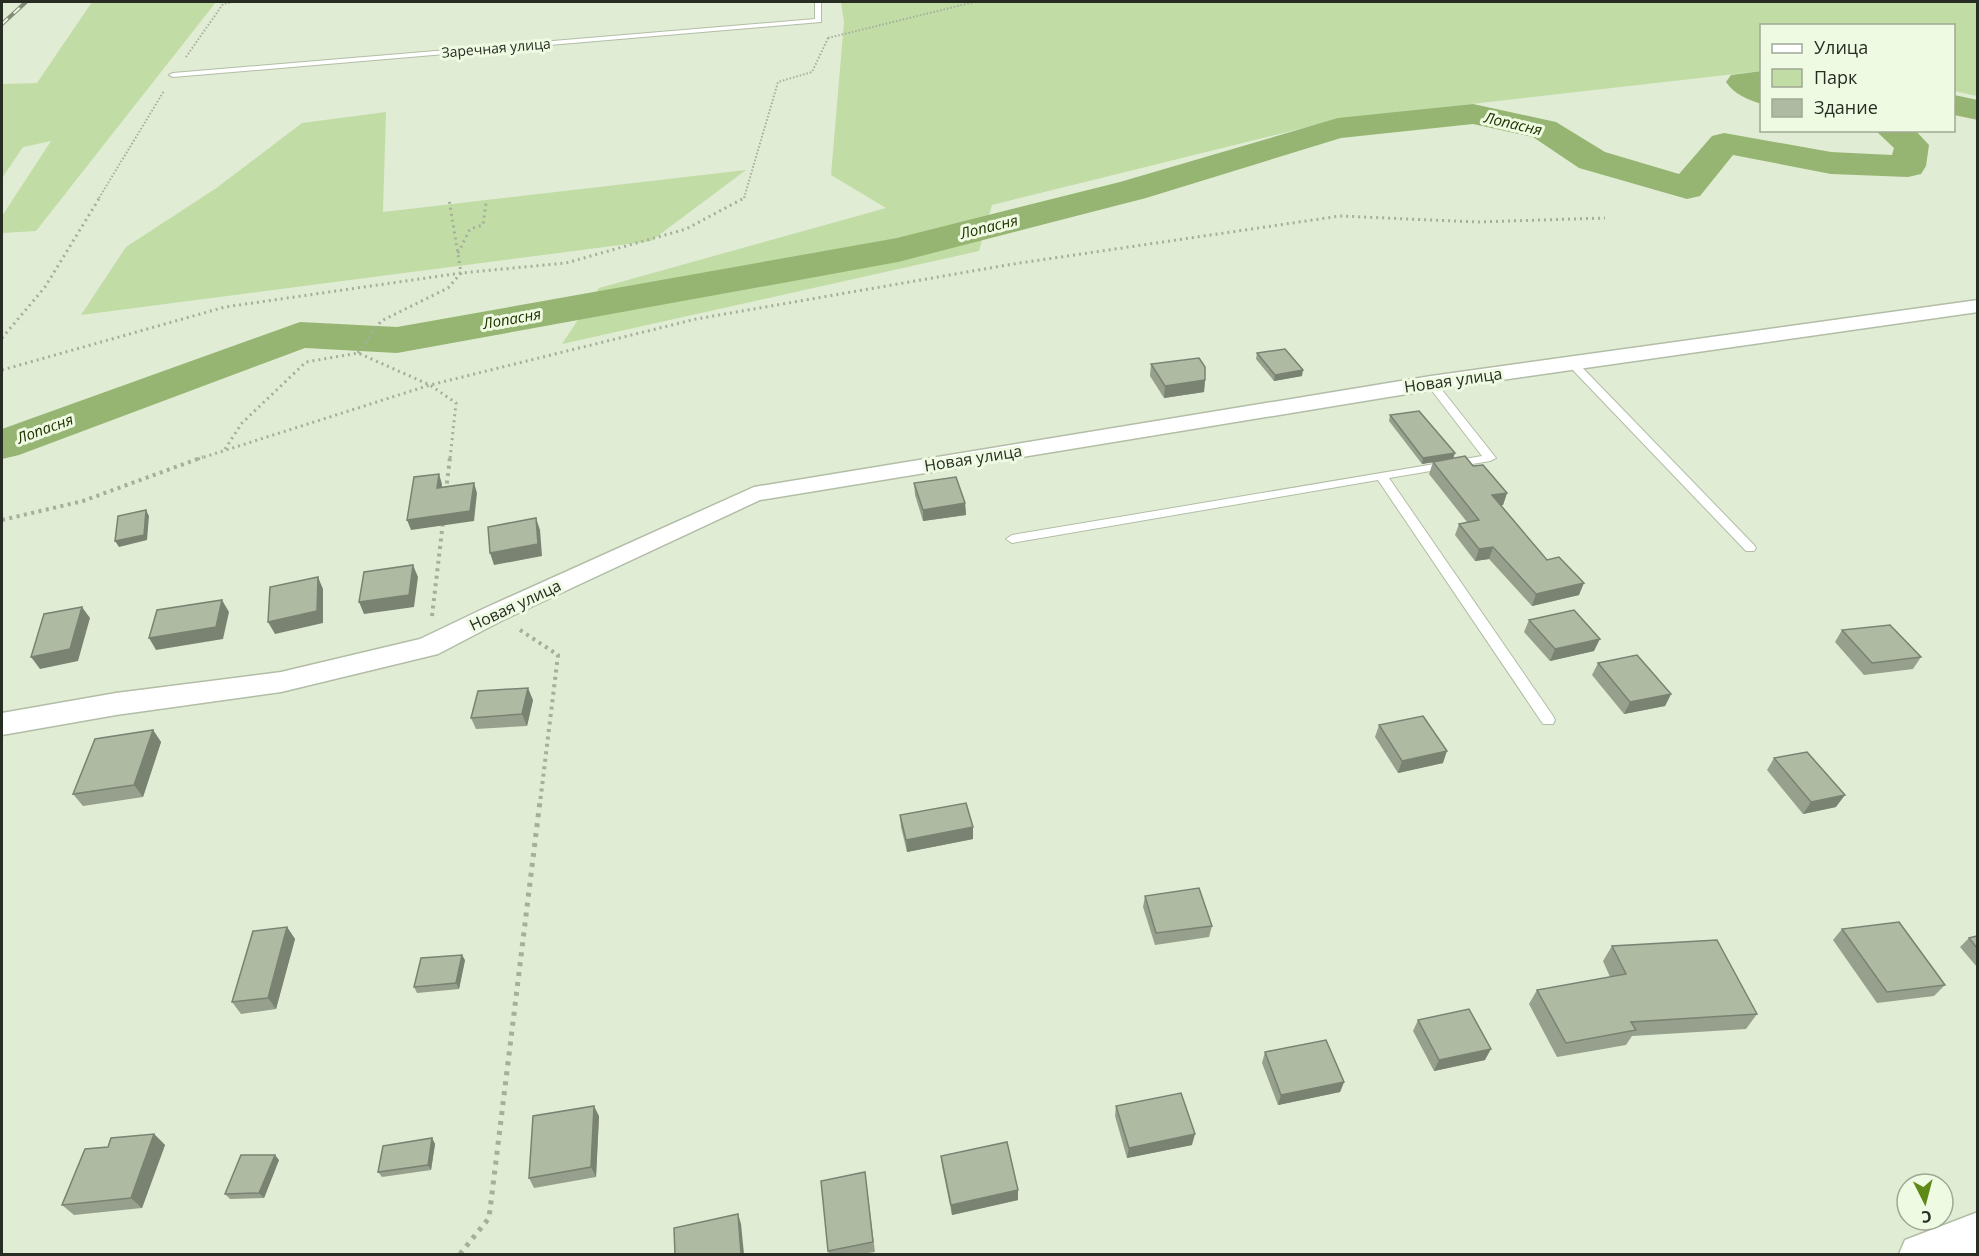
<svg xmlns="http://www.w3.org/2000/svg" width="1979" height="1256" font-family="'Open Sans',sans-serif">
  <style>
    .green { fill: #c2dca6 }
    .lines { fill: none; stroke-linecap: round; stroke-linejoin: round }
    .river { fill: #96b572; fill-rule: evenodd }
    .service-casing { stroke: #b2bda6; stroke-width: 2 }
    .minor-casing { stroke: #b2bda6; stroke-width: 3 }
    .path-far3 { stroke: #a5af9c; stroke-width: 2; stroke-dasharray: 1.5 2; stroke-linecap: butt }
    .path-far2 { stroke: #a5af9c; stroke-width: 3; stroke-dasharray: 2 4; stroke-linecap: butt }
    .path-far1 { stroke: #a5af9c; stroke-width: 4; stroke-dasharray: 3 4.5; stroke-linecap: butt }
    .path { stroke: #a5af9c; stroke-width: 5; stroke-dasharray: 4 6; stroke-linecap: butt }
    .service { fill: #fff; fill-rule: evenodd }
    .minor { fill: #fff; fill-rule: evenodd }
    .rail-casing { stroke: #848c7c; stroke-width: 4 }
    .rail { stroke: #eefae1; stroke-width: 2; stroke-dasharray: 8; stroke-linecap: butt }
    .wall { fill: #96a08c }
    .shaded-wall { fill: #7a8272 }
    .building { fill: #afbaa3; stroke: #7a8272; stroke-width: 1.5 }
    .labels { text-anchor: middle; stroke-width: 6; stroke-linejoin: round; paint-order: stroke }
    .far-street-label { font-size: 14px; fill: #282d24; stroke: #eefae1 }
    .far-water-label { font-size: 15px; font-style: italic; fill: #213402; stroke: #eefae1 }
    .street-label { font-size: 16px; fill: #282d24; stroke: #eefae1 }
  </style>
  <rect width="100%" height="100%" fill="#e0ecd4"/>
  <g class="green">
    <polygon points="92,2 216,2 36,231 2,233 2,216 51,141 23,147 2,178 2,84 37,83"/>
    <polygon points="841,2 1977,2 1977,96 1954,91 1954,26 1762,26 1761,71 1340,119 992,205 979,251 562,344 599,288 886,208 831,175 844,22"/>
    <polygon points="386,112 383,212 746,170 651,241 81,315 126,247 215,189 302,123"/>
  </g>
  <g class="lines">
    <g class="river">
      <path d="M1762,71V104C1748,100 1734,94 1726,82L1731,75Z"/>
      <polygon points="1954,95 1978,100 1978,120 1954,115"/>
      <polygon points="1473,104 1556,122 1605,152 1679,174 1712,136 1724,133 1831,152 1892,155 1894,148 1875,130 1915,130 1929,145 1926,166 1921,174 1908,177 1831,174 1733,155 1700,196 1687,199 1579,168 1533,137 1473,124 1341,138 1146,198 898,262 397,353 305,348 19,455 2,459 2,429 300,322 397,327 897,238 1120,182 1338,118"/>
    </g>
    <g class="service-casing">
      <g id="service">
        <polygon points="815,2 821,2 821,22 173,77 169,75 173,73 815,19"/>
        <polygon points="1572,360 1576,361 1754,545 1756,548 1754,551 1746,551 1568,365 1568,361"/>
        <polygon points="1431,380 1435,381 1496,458 1490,461 1389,478 1553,716 1555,720 1553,724 1543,724 1378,480 1012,543 1006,539 1012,535 1482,456 1426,383"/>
      </g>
    </g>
    <g class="minor-casing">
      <g id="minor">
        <polygon points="1978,300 1978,312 1431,390 760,500 503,620 438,654 281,692 116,715 2,735 2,713 116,693 281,672 420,639 485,608 754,487 1431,376"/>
        <polygon points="1978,1212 1978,1252 1972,1254 1899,1254 1905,1240"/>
      </g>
    </g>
    <g class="path-far3">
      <polyline points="828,38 974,2"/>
      <polyline points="186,57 223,4 233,2"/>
      <polyline points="99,198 164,91"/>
      <polyline points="744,198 778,82 812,72 829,36"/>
    </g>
    <g class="path-far2">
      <polyline points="458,253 470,229 483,225 486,203"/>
      <polyline points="2,338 45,287 100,197"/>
      <polyline points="358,353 381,321 448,288 461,273 449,199"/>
      <polyline points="2,370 225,307 461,273 566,263 686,229 746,197"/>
      <polyline points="225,449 242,423 306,362 358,353 430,385 456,403 450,459"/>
      <polyline points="198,459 430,385 696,319 1013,264 1340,216 1477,222 1605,218"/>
    </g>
    <g class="path-far1">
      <polyline points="446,491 450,457"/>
      <polyline points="2,520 83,501 203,457"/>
      <polyline points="432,616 443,522"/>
      <polyline points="520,630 558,655 540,803"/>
    </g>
    <polyline class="path" points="460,1254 489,1218 540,801"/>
    <use href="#service" class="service"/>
    <use href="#minor" class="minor"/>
    <g class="rail-casing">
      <polyline id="rail" points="2,24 26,2"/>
    </g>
    <use href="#rail" class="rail"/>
  </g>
  <g class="wall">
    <polygon points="1257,353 1302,376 1274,381 1256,359"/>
    <polygon points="1151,364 1205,380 1204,392 1164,398 1150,376"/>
    <polygon points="1390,415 1453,458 1473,466 1507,493 1503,505 1501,505 1547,560 1579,595 1532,606 1489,559 1475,561 1455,535 1459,524 1467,522 1429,474 1433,462 1422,464 1389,421"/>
    <polygon points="914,483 965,503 966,515 923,521 915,495"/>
    <polygon points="1529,620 1594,651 1550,661 1524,632"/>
    <polygon points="1842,630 1921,657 1913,669 1864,675 1835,642"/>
    <polygon points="1598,663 1671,694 1665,706 1624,714 1592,675"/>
    <polygon points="533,700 527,726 476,729 471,718"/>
    <polygon points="1379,725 1443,763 1398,773 1375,737"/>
    <polygon points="153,730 161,742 143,797 83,806 73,794"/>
    <polygon points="1774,758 1836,807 1803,814 1767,770"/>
    <polygon points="900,815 973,839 907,852 901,827"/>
    <polygon points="1145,896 1212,926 1209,937 1155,945 1143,907"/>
    <polygon points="287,927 295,939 276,1009 241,1014 232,1002"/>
    <polygon points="1842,929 1945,985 1934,996 1877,1003 1833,940"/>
    <polygon points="1977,936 1977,967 1960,947 1969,938"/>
    <polygon points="1612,946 1757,1014 1746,1029 1632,1036 1626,1045 1557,1057 1529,1004 1537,990 1610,977 1603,961"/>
    <polygon points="465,960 459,989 417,993 414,987"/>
    <polygon points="1418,1020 1485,1060 1434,1071 1413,1031"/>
    <polygon points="1265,1052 1344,1082 1340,1092 1278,1105 1262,1063"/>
    <polygon points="1116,1106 1192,1145 1127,1158 1115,1116"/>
    <polygon points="599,1116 596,1177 534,1188 529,1178"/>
    <polygon points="154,1134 165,1145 142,1208 74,1215 62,1205 108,1147"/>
    <polygon points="432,1138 435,1144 431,1170 382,1177 378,1172"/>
    <polygon points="941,1156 1018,1190 1018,1200 952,1215 942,1166"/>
    <polygon points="279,1160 264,1198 230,1199 225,1194"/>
    <polygon points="865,1172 875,1252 861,1254 829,1254 828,1251"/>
  </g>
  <g class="shaded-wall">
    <polygon points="1303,370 1302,376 1274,381 1275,375"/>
    <polygon points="1205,380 1204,392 1164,398 1165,386"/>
    <polygon points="1455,453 1453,459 1422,464 1423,458"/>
    <polygon points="439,474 442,484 441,498 437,488"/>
    <polygon points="474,483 477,493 474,521 411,530 407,520"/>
    <polygon points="1507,493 1503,505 1488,507 1492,495"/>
    <polygon points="965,503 966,515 923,521 923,510"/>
    <polygon points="146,510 149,516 147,540 119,547 115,541"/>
    <polygon points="536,518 540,530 542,556 494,565 490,553"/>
    <polygon points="1493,547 1489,559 1475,561 1479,549"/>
    <polygon points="413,565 418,577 414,607 364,614 359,602"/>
    <polygon points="318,577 323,589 323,623 275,634 268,622"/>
    <polygon points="1584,583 1579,595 1532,606 1536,594"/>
    <polygon points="222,600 229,612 223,639 156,650 149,638"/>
    <polygon points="82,607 90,618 78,661 40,669 31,657"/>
    <polygon points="1600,639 1594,651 1550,661 1555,649"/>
    <polygon points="528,688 533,700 527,726 522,714"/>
    <polygon points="1671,694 1665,706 1624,714 1630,702"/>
    <polygon points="153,730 161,742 143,797 134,785"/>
    <polygon points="1447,751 1443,763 1398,773 1402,761"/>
    <polygon points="1845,795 1836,807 1803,814 1811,802"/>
    <polygon points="973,827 973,839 907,852 906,840"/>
    <polygon points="287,927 295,939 276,1009 268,998"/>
    <polygon points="462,955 465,960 459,989 456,983"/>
    <polygon points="1491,1049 1485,1060 1434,1071 1439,1060"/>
    <polygon points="1344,1082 1340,1092 1278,1105 1281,1095"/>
    <polygon points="594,1106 599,1116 596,1177 591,1167"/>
    <polygon points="154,1134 165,1145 142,1208 131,1198"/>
    <polygon points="1195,1134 1192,1145 1127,1158 1129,1148"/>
    <polygon points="432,1138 435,1144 431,1170 428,1165"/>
    <polygon points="275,1155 279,1160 264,1198 259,1193"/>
    <polygon points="1018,1190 1018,1200 952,1215 951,1205"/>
    <polygon points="738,1214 741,1224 744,1254 741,1254"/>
  </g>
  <g class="building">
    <polygon points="1285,349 1303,370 1275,375 1257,353"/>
    <polygon points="1199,358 1205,367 1205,380 1165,386 1151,364"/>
    <polygon points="1419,411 1455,453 1423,458 1390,415"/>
    <polygon points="1465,456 1473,466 1483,465 1507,493 1492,495 1547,560 1559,557 1584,583 1536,594 1493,547 1479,549 1459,524 1479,520 1433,462"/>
    <polygon points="439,474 437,488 474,483 470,511 407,520 414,477"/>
    <polygon points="956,477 965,503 923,510 914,483"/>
    <polygon points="146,510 144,535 115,541 118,516"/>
    <polygon points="536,518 538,544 490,553 488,527"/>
    <polygon points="413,565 409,595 359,602 364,572"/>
    <polygon points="318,577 317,611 268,622 270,587"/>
    <polygon points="222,600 216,627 149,638 157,610"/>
    <polygon points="82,607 70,649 31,657 44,614"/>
    <polygon points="1574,610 1600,639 1555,649 1529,620"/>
    <polygon points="1890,625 1921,657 1872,663 1842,630"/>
    <polygon points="1637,655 1671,694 1630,702 1598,663"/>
    <polygon points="528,688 522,714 471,718 478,691"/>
    <polygon points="1423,716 1447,751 1402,761 1379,725"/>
    <polygon points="153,730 134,785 73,794 95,739"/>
    <polygon points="1807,752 1845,795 1811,802 1774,758"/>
    <polygon points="966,803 973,827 906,840 900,815"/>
    <polygon points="1199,888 1212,926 1156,933 1145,896"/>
    <polygon points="1899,922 1945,985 1887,992 1842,929"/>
    <polygon points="287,927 268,998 232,1002 253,931"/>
    <polygon points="1977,936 1977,948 1969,938"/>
    <polygon points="1717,940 1757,1014 1631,1022 1636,1030 1566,1043 1537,990 1626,974 1612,946"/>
    <polygon points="462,955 456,983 414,987 421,958"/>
    <polygon points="1469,1009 1491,1049 1439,1060 1418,1020"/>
    <polygon points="1326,1040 1344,1082 1281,1095 1265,1052"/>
    <polygon points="1181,1093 1195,1134 1129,1148 1116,1106"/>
    <polygon points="594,1106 591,1167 529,1178 533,1116"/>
    <polygon points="154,1134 131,1198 62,1205 85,1149 108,1147 111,1138"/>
    <polygon points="432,1138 428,1165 378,1172 383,1146"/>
    <polygon points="1007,1142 1018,1190 951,1205 941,1156"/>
    <polygon points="241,1155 275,1155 259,1193 225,1194"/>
    <polygon points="865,1172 873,1242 828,1251 821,1181"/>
    <polygon points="738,1214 741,1254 675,1254 674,1228"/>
  </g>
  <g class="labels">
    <g class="far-street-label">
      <text transform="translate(496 48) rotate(-5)" y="5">Заречная улица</text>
    </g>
    <g class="far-water-label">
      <text transform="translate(1513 124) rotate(13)" y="5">Лопасня</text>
      <text transform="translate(989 227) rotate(-14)" y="5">Лопасня</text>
      <text transform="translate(512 319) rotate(-10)" y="5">Лопасня</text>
      <text transform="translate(45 429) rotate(-20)" y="5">Лопасня</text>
    </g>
    <g class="street-label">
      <text transform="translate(1453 380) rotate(-8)" y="6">Новая улица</text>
      <text transform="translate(973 458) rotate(-9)" y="6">Новая улица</text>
      <text transform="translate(515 605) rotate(-25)" y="6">Новая улица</text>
    </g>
  </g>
  <rect width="1979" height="1256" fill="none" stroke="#282d24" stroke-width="6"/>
  <rect x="1760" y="24" width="195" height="108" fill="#eefae1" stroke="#9fa895" stroke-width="1.5"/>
  <rect x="1772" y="44" width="30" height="9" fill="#ffffff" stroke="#9fa895" stroke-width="1.5"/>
  <text x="1814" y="54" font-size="18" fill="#282d24">Улица</text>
  <rect x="1772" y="69" width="30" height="18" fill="#c2dca6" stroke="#9fa895" stroke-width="1.5"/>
  <text x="1814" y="84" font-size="18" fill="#282d24">Парк</text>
  <rect x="1772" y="99" width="30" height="18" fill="#afbaa3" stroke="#9fa895" stroke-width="1.5"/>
  <text x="1814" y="114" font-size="18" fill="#282d24">Здание</text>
  <g transform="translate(1925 1202) rotate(174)"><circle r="28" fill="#eefae1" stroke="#9fa895" stroke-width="1.5"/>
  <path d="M0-4.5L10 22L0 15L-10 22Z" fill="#5f8917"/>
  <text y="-9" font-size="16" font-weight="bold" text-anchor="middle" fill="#282d24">С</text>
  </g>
</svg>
